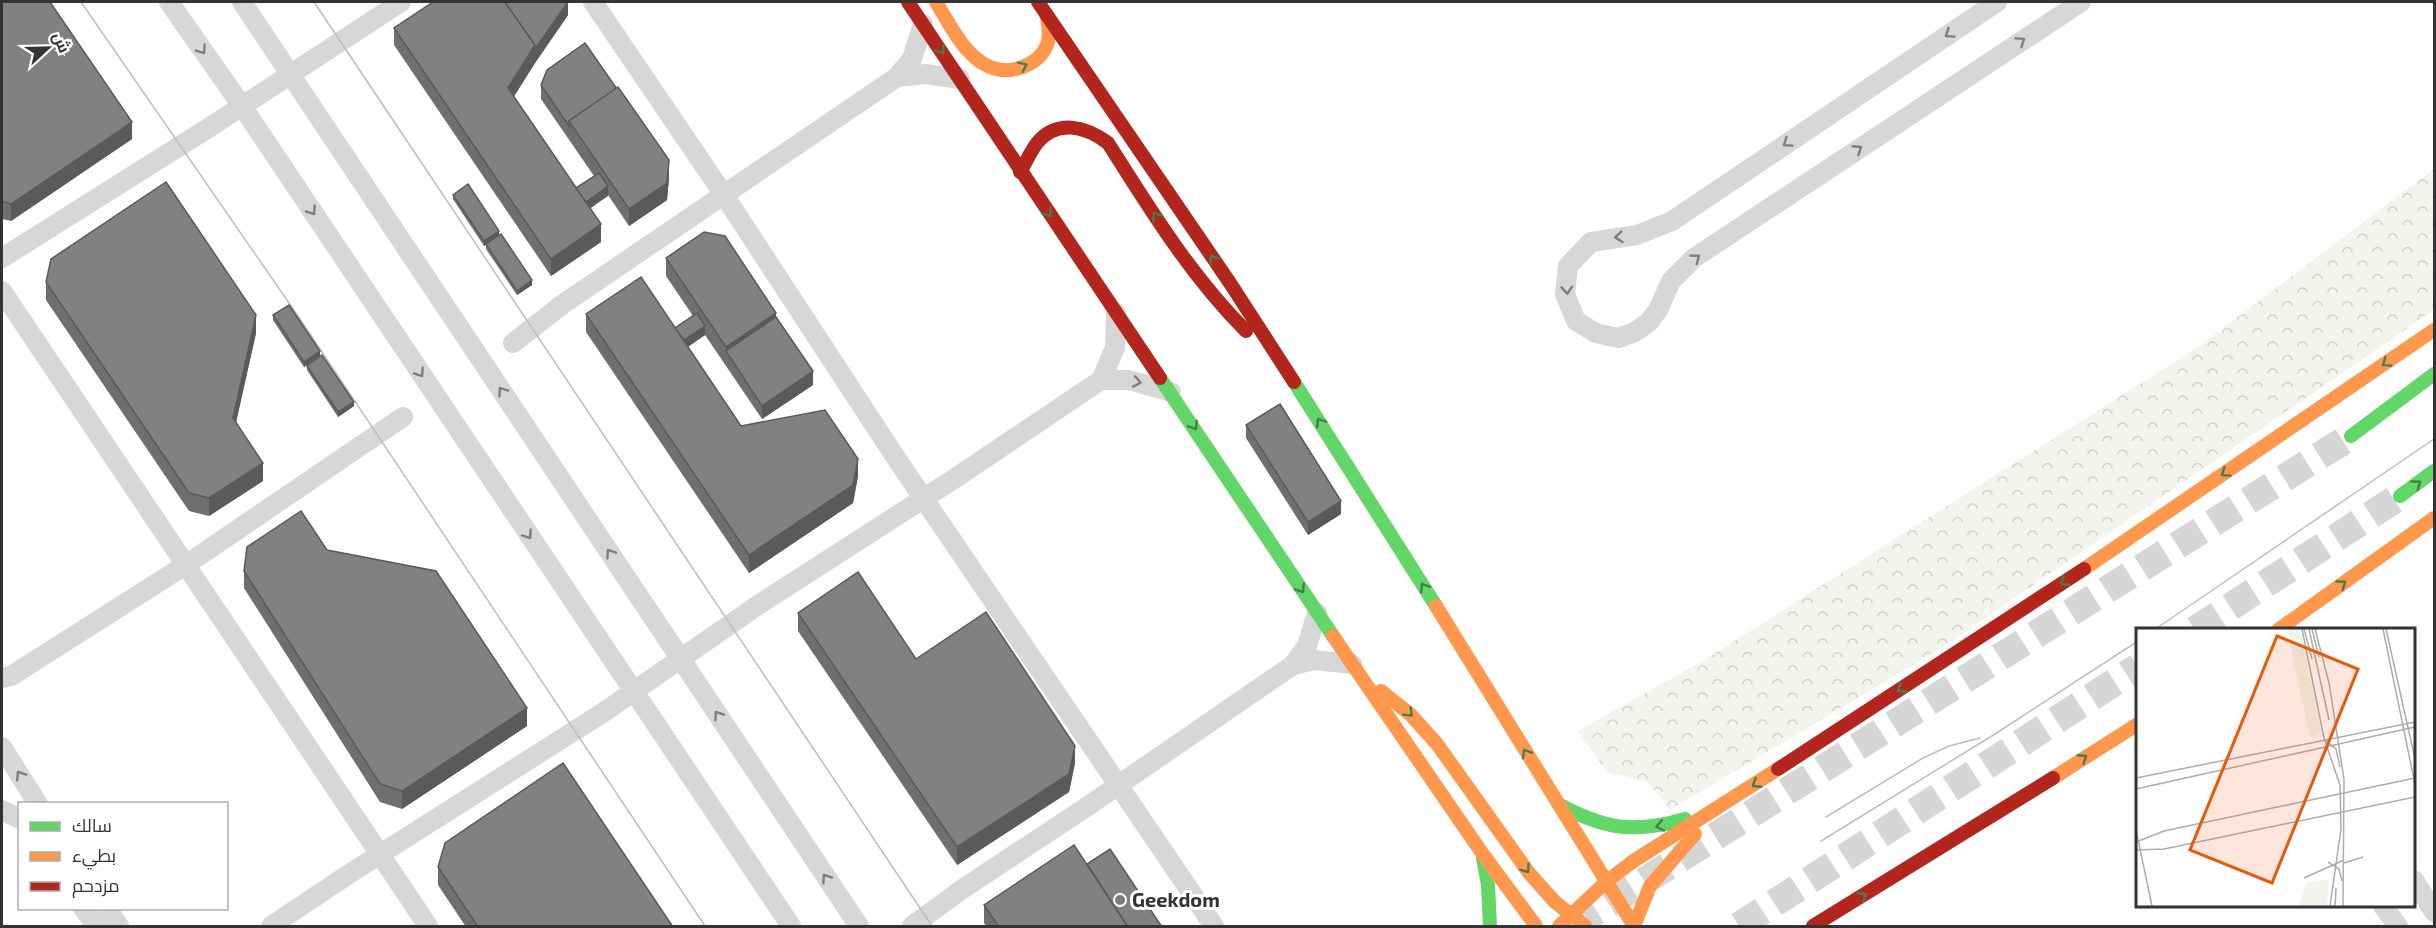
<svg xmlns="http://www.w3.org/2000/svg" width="2436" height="928" font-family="'Exo 2',Cairo,sans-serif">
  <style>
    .park { fill: url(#park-crowns) }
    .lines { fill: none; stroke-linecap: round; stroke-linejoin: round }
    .secondary-tunnel { stroke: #d6d6d6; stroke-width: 28; stroke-dasharray: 28 14; stroke-linecap: butt }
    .street { stroke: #d7d7d7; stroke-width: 20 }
    .fast { stroke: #63d668; stroke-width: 14 }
    .slow { stroke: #ff974d; stroke-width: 14 }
    .jam { stroke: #b3261e; stroke-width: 14 }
    .tram { stroke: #bebebe; stroke-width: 1.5 }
    .wall { fill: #6f6f6f }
    .shaded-wall { fill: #5a5a5a }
    .building { fill: #818181; stroke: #5a5a5a; stroke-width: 1.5 }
    .oneway { stroke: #7d7d7d }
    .oneway2 { stroke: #497c4b }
    .poi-dot { fill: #7a7a7a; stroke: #fff; stroke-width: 2 }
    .labels { text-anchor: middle; stroke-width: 6; stroke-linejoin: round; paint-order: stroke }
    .poi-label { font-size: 20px; font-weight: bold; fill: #333; stroke: #fff; text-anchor: start }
    .inset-road { fill: none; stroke: #adadad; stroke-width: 1.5 }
    .view { fill: #e8590c; fill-opacity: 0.15; stroke: #e8590c; stroke-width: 3 }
    .inset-edge { fill: none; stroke: #333; stroke-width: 3 }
  </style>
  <defs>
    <pattern id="park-crowns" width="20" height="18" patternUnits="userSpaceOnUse" patternTransform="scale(1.5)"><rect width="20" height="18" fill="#f1f5ed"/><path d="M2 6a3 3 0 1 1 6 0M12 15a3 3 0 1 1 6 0" fill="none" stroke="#cfd2cc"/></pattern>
  </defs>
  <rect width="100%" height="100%" fill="#fff"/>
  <polygon class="park" points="2434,169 2434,310 1943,647 1670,810 1648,782 1607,772 1578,731 1706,659 2201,345"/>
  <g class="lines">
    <g class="secondary-tunnel">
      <polyline points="2195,630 2400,496"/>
      <polyline points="1573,926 2351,436"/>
      <polyline points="1739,926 2138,667"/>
    </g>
    <g class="street">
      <polyline points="169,2 242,106 791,926"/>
      <polyline points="242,2 859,926"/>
      <polyline points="593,2 724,195 894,455 1214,926"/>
      <polyline points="1997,2 1672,221 1637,235 1591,242 1568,266 1565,294 1576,321 1596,333 1618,338 1635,332 1649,322 1658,310 1671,281 1694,258 2081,2"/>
      <polyline points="897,77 926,74 960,79"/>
      <polyline points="2,258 210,127 401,2"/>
      <polyline points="2,291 428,926"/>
      <polyline points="513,343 563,304 897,77 912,59 923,24"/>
      <polyline points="1101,380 1129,380 1171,392"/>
      <polyline points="1293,665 1314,660 1352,664"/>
      <polyline points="2,678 11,676 187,564 403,417"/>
      <polyline points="2,747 38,804"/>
      <polyline points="2,810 20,819"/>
      <polyline points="2414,880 2434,912"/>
      <polyline points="2383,906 2398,926"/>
      <polyline points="83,908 96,926"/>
      <polyline points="107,908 119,926"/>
      <polyline points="271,926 349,874 604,712 758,605 957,477 1101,380 1115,348 1116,313"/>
      <polyline points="912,926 961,890 1088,806 1293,665 1307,646 1317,613"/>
    </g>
    <g class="fast">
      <polyline points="1160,378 1333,636"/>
      <polyline points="1294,382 1436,606"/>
      <polyline points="2351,436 2434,374"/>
      <polyline points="2400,496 2434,471"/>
      <path d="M1558,804C1604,829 1635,834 1685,819"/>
      <polyline points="1483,858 1488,885 1490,926"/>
    </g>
    <g class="slow">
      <path d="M936,2C949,23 962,51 984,64C1005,77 1037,68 1047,45C1051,35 1048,23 1046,13"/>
      <polyline points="2084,569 2434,330"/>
      <polyline points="1436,606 1634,926"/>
      <polyline points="2278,630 2434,518"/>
      <polyline points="1333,636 1482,853 1536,926"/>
      <polyline points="1381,691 1411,715 1437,744 1529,873 1555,902 1585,926"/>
      <polyline points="2053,778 2138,724"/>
      <polyline points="1559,926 1606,882 1632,862 1778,769"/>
      <polyline points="1634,926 1650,886 1695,834"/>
    </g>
    <g class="jam">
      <polyline points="908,2 1160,378"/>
      <polyline points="1038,2 1230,283 1294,382"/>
      <path d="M1020,172C1026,163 1030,152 1037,143C1057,119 1085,126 1108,143C1150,209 1190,275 1246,331"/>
      <polyline points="1778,769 2084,569"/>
      <polyline points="1813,926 2053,778"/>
    </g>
    <g class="tram">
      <polyline points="81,2 298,316 705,926"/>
      <polyline points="314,2 932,926"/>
      <polyline points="2154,630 2434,439"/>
      <polyline points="1826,817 1923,758 1949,746 1980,738"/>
      <polyline points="1821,841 1995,734 2138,641"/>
    </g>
  </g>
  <g class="wall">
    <polygon points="2,2 132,139 11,221 2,219"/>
    <polygon points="568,15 535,63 514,96 576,188 594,176 541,99 541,85 669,178 667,200 629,226 608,195 590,208 601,242 551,276 394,45 394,28"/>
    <polygon points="453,195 499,235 532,285 517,295 486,249 486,245 484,246 453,199"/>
    <polygon points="666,258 776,317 813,385 762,419 705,335 688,347 741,426 858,476 853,503 749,573 586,332 586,314 675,328 693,316 666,276"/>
    <polygon points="46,282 256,333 236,422 263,481 209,516 189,511 46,300"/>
    <polygon points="273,315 320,356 304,367 273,320"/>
    <polygon points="307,366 354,406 338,417 307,370"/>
    <polygon points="1246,425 1341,514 1308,535 1246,438"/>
    <polygon points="327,550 527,726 402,809 380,802 244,588 244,571"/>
    <polygon points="798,613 916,659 1075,763 1069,792 957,865 798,631"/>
    <polygon points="1087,864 1162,927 987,927 984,923 984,905"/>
    <polygon points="438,867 673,927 466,927 438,885"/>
  </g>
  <g class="shaded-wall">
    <polygon points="568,2 568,15 535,63 508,106 508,88 535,45"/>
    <polygon points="132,122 132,139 11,221 11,204"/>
    <polygon points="669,160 669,178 667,200 629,226 629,209"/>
    <polygon points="608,186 608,196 582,214 582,205"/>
    <polygon points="601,224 601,242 551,276 551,259"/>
    <polygon points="499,231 499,235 484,246 484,241"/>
    <polygon points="532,280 532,285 517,295 517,291"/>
    <polygon points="776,313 776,330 726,351 726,347"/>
    <polygon points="256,315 256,333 233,436 233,418"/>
    <polygon points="705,326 705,335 680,352 680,343"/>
    <polygon points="320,351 320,356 304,367 304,362"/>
    <polygon points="813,371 813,385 762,419 762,406"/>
    <polygon points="354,402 354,406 338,417 338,412"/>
    <polygon points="858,459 858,476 853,503 749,573 749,555"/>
    <polygon points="263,463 263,481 209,516 209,498"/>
    <polygon points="1341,501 1341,514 1308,535 1308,522"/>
    <polygon points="527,708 527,726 402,809 402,791"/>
    <polygon points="1075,746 1075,763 1069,792 957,865 957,847"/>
  </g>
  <g class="building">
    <polygon points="2,2 50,2 132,122 11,204 2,201"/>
    <polygon points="433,2 505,2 535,45 508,88 601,224 551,259 394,28"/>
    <polygon points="505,2 568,2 535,49 535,45"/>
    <polygon points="585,43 617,89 569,121 569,126 541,85 547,70"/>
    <polygon points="618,87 669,160 667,183 629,209 569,121"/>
    <polygon points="599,173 608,186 586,202 576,188"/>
    <polygon points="166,182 256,315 233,418 263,463 209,498 189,493 46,282 51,259"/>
    <polygon points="468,184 499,231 484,241 453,195"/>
    <polygon points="704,232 725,236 776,313 726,347 666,258"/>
    <polygon points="501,234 532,280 517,291 486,244"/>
    <polygon points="641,277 741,426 825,410 858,459 853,485 749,555 586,314"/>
    <polygon points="289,305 320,351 304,362 273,315"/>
    <polygon points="697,313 705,326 684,340 675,328"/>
    <polygon points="776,317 813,371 762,406 726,351"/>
    <polygon points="322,355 354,402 338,412 307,366"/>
    <polygon points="1280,404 1341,501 1308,522 1246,425"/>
    <polygon points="301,511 327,550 436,571 527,708 402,791 380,784 244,571 247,547"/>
    <polygon points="858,572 916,659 986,612 1075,746 1069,774 957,847 798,613"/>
    <polygon points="563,763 673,927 478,927 438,867 445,843"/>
    <polygon points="1074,845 1128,927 999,927 984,905"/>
    <polygon points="1110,849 1162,927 1128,927 1087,864"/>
  </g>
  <defs><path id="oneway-chevron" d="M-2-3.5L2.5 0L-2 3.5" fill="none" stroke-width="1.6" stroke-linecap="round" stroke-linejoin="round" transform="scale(1.5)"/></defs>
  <g class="oneway">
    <use href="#oneway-chevron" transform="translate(1949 34) rotate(146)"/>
    <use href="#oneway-chevron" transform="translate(2021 41) rotate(-34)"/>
    <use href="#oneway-chevron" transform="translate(202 50) rotate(55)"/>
    <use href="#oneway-chevron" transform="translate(1787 143) rotate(146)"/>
    <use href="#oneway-chevron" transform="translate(1858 149) rotate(-33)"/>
    <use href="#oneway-chevron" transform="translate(312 211) rotate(56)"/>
    <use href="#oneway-chevron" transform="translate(1619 237) rotate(174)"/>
    <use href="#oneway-chevron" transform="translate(1696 258) rotate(-37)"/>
    <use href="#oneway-chevron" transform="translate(1567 290) rotate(86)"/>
    <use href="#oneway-chevron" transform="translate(420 373) rotate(56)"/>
    <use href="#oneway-chevron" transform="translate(1137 382) rotate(11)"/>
    <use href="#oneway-chevron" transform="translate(502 391) rotate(-124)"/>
    <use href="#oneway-chevron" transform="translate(528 535) rotate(56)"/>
    <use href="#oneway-chevron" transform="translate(610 553) rotate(-124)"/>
    <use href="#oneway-chevron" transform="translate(718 715) rotate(-124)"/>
    <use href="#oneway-chevron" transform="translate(20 775) rotate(-123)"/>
    <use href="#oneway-chevron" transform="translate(826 878) rotate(-124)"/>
  </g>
  <g class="oneway2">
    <use href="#oneway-chevron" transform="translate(941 50) rotate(56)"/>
    <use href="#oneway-chevron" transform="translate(1023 66) rotate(-26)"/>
    <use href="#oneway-chevron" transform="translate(1048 213) rotate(56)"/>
    <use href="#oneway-chevron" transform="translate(1156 216) rotate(-124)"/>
    <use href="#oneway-chevron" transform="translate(1213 259) rotate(-124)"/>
    <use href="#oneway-chevron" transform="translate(2386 363) rotate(146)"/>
    <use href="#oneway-chevron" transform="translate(1320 422) rotate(-123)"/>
    <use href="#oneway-chevron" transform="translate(1194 426) rotate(57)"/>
    <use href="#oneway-chevron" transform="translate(2225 473) rotate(146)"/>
    <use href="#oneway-chevron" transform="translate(2417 484) rotate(-36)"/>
    <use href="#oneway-chevron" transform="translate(2064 582) rotate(147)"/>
    <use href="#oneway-chevron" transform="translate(2342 584) rotate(-36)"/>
    <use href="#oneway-chevron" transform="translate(1424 587) rotate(-122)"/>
    <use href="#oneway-chevron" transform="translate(1301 589) rotate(56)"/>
    <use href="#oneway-chevron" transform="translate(1901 689) rotate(147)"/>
    <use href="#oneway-chevron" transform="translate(1409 713) rotate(45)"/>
    <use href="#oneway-chevron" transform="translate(1526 753) rotate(-121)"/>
    <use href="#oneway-chevron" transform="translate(2083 758) rotate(-33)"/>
    <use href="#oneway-chevron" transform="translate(1756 784) rotate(147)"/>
    <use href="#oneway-chevron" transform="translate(1660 826) rotate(168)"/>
    <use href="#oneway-chevron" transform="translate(1526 869) rotate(54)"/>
    <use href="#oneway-chevron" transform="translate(1863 896) rotate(-31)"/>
  </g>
  <circle class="poi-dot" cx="1120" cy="900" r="6"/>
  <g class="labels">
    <g class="poi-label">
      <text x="1132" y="907">Geekdom</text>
    </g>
  </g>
  <g transform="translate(2136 628)">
    <rect width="279" height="279" fill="#fff"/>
    <path d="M151,1H164L185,104L179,109L174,110ZM193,251L191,278H163L170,255Z" fill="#f1f5ed"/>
    <path class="inset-road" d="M166,1L188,110L204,157L205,201L194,278M168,1L176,31M173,1L193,92M176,1L183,29M179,1L193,55L208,151L207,278M247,1L279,156M250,1L279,131M190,113L200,121L204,139M0,150L279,94M0,161L279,99M0,202L16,278M0,214L28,203L279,150M0,222L28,221L279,169M192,234L203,241L206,253M208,235L227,229M168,250L208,232M199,278L200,260"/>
    <path class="view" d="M141,8L222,41L136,255L54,222Z"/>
    <rect width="279" height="279" class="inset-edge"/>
  </g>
  <rect width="2436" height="928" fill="none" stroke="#333333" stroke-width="6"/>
  <rect x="18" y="802" width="210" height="108" fill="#ffffff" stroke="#adadad" stroke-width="1.5"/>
  <rect x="30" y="822" width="30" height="9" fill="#63d668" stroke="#adadad" stroke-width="1.5"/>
  <text x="72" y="832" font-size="18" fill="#333333">سالك</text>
  <rect x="30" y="852" width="30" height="9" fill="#ff974d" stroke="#adadad" stroke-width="1.5"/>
  <text x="72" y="862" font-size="18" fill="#333333">بطيء</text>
  <rect x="30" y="882" width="30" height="9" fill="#b3261e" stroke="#adadad" stroke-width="1.5"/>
  <text x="72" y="892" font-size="18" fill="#333333">مزدحم</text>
  <g transform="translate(48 48) rotate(68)" stroke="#ffffff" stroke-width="4.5" paint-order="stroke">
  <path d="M0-4.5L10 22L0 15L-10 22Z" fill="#333333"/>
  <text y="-9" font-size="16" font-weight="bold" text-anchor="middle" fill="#333333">ش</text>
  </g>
</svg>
